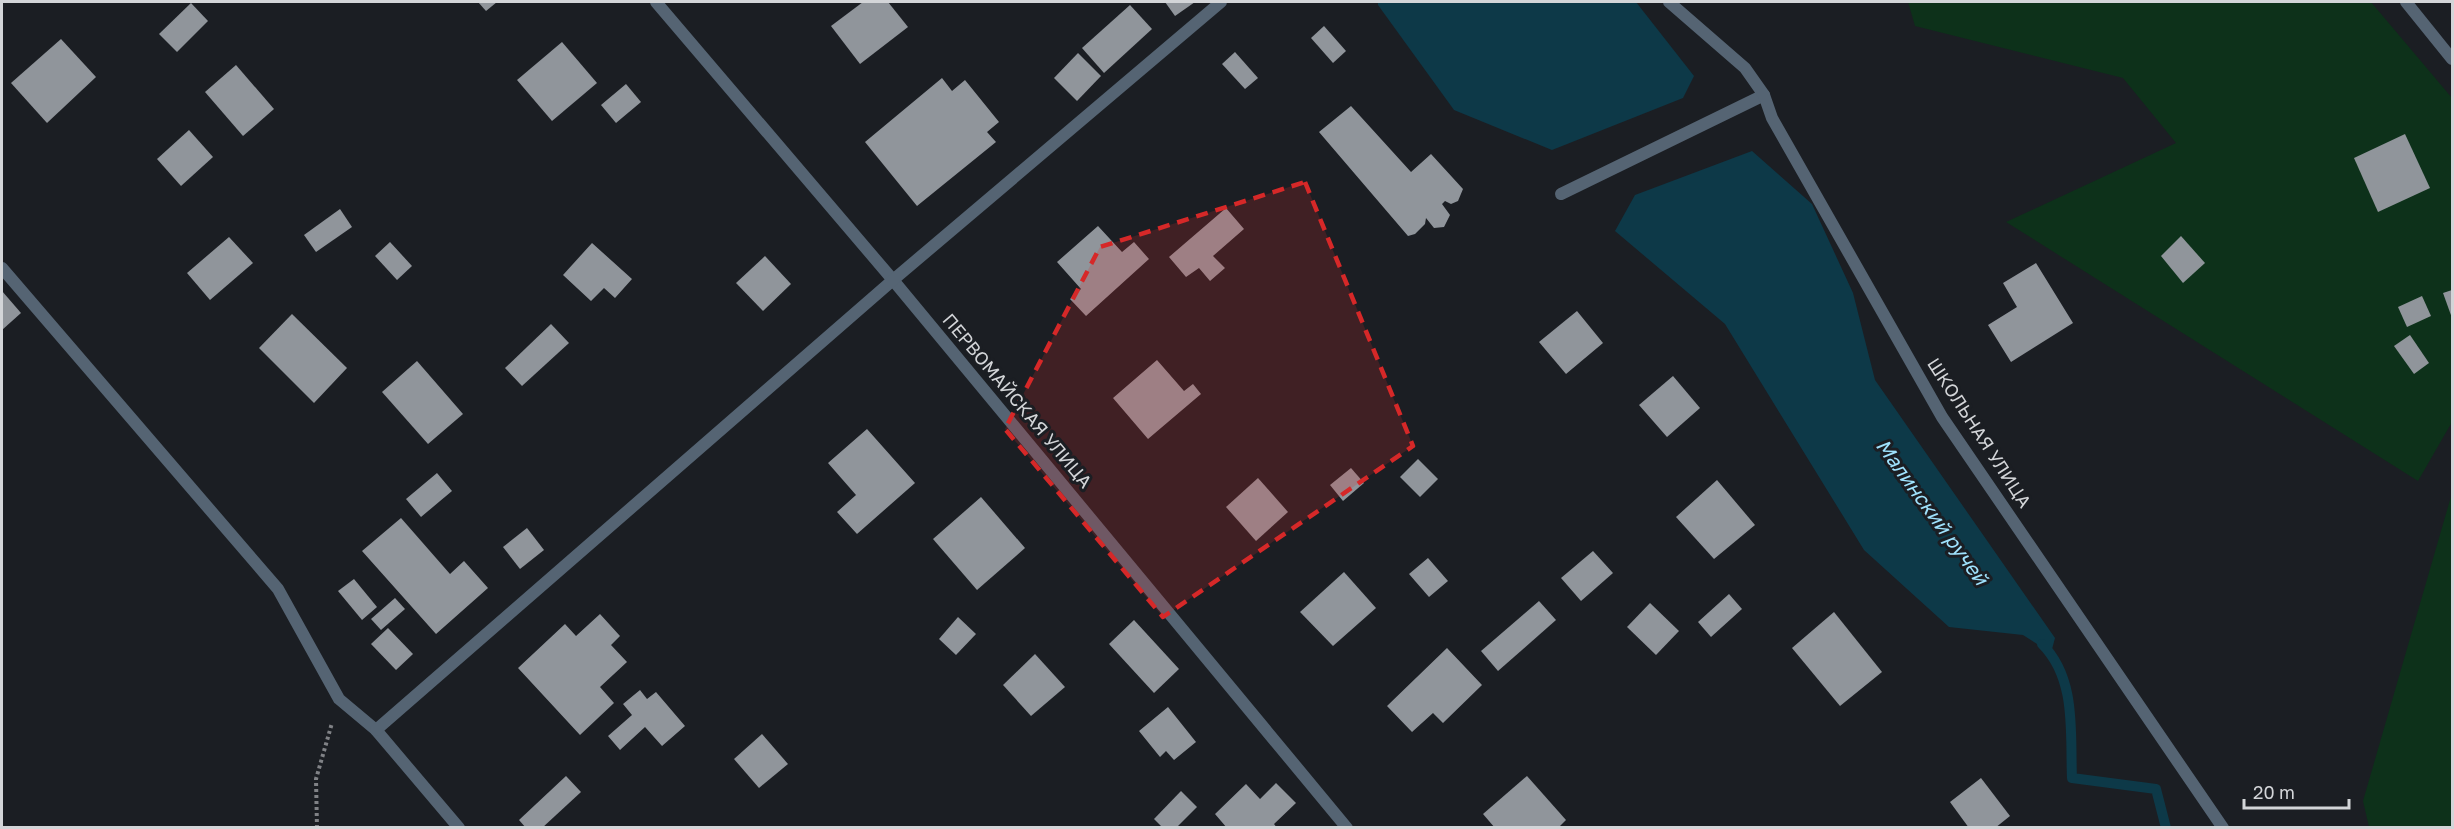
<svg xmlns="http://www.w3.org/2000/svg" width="2454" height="829" font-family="'Golos Text',sans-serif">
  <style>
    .green { fill: #0d311a }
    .water { fill: #0d3948 }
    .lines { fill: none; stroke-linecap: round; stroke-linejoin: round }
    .stream { stroke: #0d3948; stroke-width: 10 }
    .building { fill: #90959b }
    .path { stroke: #808286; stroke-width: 4; stroke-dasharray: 3 3; stroke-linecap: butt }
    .service { stroke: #556473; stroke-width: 12 }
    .minor { stroke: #556473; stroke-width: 12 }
    .tertiary { stroke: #556473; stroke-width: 12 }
    .marked { fill: #d62828; fill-opacity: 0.2; stroke: #d62828; stroke-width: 4.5; stroke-dasharray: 12 8; stroke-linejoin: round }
    .labels { text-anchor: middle; stroke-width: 6; stroke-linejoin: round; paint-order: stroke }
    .street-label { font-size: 18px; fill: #d3d5d8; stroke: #1b1e23 }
    .water-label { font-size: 20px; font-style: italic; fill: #9fe2fd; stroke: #1b1e23 }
  </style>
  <rect width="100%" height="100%" fill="#1b1e23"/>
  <g class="green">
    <polygon points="1908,2 2371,2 2452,98 2452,422 2418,481 2006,222 2176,143 2123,78 1915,26"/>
    <polygon points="2452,493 2452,827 2369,827 2363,801"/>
  </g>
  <g class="water">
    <polygon points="1378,2 1636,2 1694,76 1683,98 1552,150 1454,110 1378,5"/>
    <polygon points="1752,151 1812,204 1853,293 1875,380 2055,638 2051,653 2023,635 1949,627 1864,550 1725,324 1615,231 1635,195"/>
  </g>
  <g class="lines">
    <path class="stream" d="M2042,644C2077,679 2070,733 2072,778L2156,789L2166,828"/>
  </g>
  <g class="building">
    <polygon points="478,2 497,2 486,11"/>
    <polygon points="863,2 888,2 908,27 860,64 831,26"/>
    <polygon points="1165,2 1195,2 1175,16"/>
    <polygon points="191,3 208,21 177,52 159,34"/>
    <polygon points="1130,5 1152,29 1104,73 1082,48"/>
    <polygon points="1324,26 1346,51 1333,63 1311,38"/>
    <polygon points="61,39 96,77 47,123 11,83"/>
    <polygon points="562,42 597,83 552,121 517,80"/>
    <polygon points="1235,52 1258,78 1245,89 1222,64"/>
    <polygon points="1078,53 1101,76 1077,101 1054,78"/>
    <polygon points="236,65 274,109 243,136 205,92"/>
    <polygon points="942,78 952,91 965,80 999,122 987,132 996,142 917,206 865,142"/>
    <polygon points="626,84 641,102 616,123 601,105"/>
    <polygon points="1351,106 1411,172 1431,154 1463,189 1458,201 1451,204 1445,201 1442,204 1450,215 1444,227 1434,228 1426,218 1425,224 1415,234 1408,236 1319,132"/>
    <polygon points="189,130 213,157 181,186 157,159"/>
    <polygon points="2405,134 2430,188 2378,212 2354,158"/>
    <polygon points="1226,208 1244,229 1213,256 1225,268 1210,281 1199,268 1186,277 1169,257"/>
    <polygon points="340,209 352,227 316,252 304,235"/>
    <polygon points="1098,226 1122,252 1134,242 1149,259 1086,316 1070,299 1081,289 1057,262"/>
    <polygon points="2181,236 2205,263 2183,283 2161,256"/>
    <polygon points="229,237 253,263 210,300 187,273"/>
    <polygon points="390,242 412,266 397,280 375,256"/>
    <polygon points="592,243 632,279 615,298 604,288 591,301 563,275"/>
    <polygon points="765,256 791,284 763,311 736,283"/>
    <polygon points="2036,263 2073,323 2011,362 1988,325 2017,307 2003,283"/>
    <polygon points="2452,290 2452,318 2443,293"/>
    <polygon points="2,291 21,313 2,330"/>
    <polygon points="2422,296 2431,316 2407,327 2398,307"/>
    <polygon points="1577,311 1603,343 1566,374 1539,342"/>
    <polygon points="292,314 347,368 314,403 259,348"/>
    <polygon points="551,324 569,343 522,386 505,368"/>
    <polygon points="2410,335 2429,363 2414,374 2394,346"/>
    <polygon points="1157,360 1184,391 1193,384 1201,394 1148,439 1113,398"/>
    <polygon points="417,361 463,414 428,444 382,392"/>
    <polygon points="1673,376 1700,408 1667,437 1639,405"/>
    <polygon points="867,429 915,483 857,534 837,512 856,495 828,463"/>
    <polygon points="1418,459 1438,479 1420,497 1400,477"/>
    <polygon points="1351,468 1364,483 1343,501 1330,485"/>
    <polygon points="437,473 452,491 421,517 406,499"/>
    <polygon points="1258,478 1288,512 1256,541 1226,507"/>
    <polygon points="1717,480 1755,525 1714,559 1676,517"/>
    <polygon points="981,497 1025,548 977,590 933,539"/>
    <polygon points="401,518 450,574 464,561 488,588 436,634 362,551"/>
    <polygon points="527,528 544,550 520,569 503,547"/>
    <polygon points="1593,551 1613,573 1581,601 1561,578"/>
    <polygon points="1428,558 1448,581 1429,597 1409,574"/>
    <polygon points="1344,572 1376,608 1333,646 1300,612"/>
    <polygon points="354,579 377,607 362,620 338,591"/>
    <polygon points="1729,594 1742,609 1711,637 1698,622"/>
    <polygon points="395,598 405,609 381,630 371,619"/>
    <polygon points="1539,601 1556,620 1498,671 1481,651"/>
    <polygon points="1650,603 1679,631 1656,655 1627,627"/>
    <polygon points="1834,612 1882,672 1840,706 1792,648"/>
    <polygon points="600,614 620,636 611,645 627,662 600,687 614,703 580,735 518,668 565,624 576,636"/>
    <polygon points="958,617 976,634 956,655 939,639"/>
    <polygon points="1134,620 1179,669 1154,693 1109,644"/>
    <polygon points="388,628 413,654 396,670 371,644"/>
    <polygon points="1447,648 1482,685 1443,723 1433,713 1412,732 1387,706"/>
    <polygon points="1035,654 1065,687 1031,716 1003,685"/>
    <polygon points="640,690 647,699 656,692 685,726 662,746 645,727 620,750 608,736 632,715 623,704"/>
    <polygon points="1168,707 1196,742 1174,760 1166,751 1160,757 1139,731"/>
    <polygon points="762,734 788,764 759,788 734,759"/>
    <polygon points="566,776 581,792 542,828 526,828 519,820"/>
    <polygon points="1527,776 1566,820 1558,828 1495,828 1483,814"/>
    <polygon points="1981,778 2010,816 1995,828 1969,828 1950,802"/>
    <polygon points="1276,783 1296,803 1274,824 1277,828 1227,828 1215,814 1246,784 1260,799"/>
    <polygon points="1181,791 1197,807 1176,828 1163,828 1154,819"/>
  </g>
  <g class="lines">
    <polyline class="path" points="317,828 316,779 332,723"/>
    <polyline class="service" points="1561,194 1764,95"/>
    <g class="minor">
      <polyline points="656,2 893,280 1347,828"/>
      <polyline points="1669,2 1745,68 1764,95 1772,118 1942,417 2223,828"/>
      <polyline points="2,268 278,589 339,699 376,730 459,828"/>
      <polyline points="376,730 893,280 1221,2"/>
    </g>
    <polyline class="tertiary" points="2406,2 2452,59"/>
  </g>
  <path class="marked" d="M1305,182L1413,446L1163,617L1005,429L1100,247Z"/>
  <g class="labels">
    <g class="street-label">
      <text transform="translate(1017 401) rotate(50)" y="6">ПЕРВОМАЙСКАЯ УЛИЦА</text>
      <text transform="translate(1979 433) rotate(57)" y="6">ШКОЛЬНАЯ УЛИЦА</text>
    </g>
    <g class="water-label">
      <text transform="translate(1932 512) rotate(54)" y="7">Малинский ручей</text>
    </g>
  </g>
  <rect width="2454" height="829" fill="none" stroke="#d3d5d8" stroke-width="6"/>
  <path d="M2244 799v9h105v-9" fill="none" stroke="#d3d5d8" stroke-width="3"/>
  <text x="2253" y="799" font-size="18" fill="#d3d5d8" stroke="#1b1e23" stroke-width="4.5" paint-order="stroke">20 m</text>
</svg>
